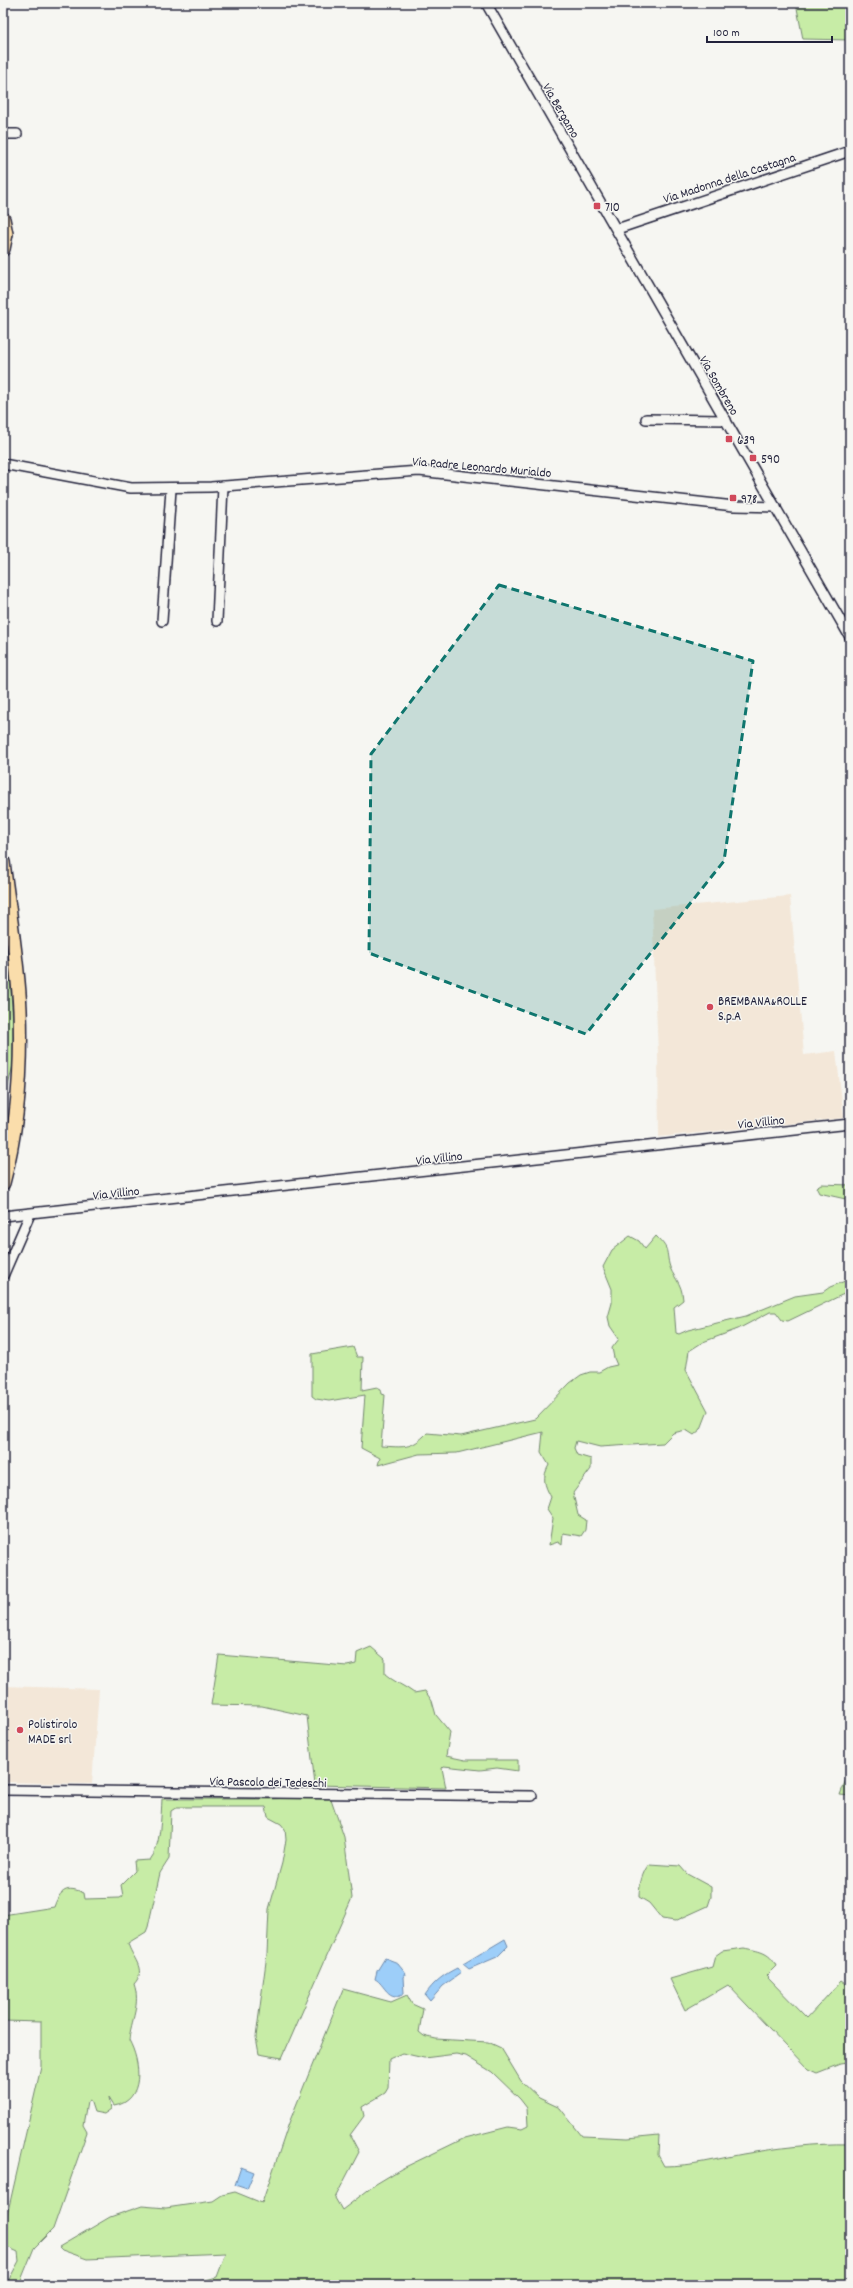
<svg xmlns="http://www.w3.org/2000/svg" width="853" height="2288" font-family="Dekko,sans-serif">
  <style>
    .built { fill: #f3e7d8 }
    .green { fill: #c7eca6; stroke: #748770; fill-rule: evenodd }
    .water { fill: #9dcef9; stroke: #6c89ad }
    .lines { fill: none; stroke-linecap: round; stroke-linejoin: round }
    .minor-casing { stroke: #22223b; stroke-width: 12 }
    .highway-casing { stroke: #22223b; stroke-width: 16 }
    .minor { stroke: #f6f6f2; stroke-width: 9 }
    .highway { stroke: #faddab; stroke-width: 13 }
    .marked { fill: #0f766e; fill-opacity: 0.2; stroke: #0f766e; stroke-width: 3; stroke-dasharray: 8 5; stroke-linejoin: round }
    .poi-dot { fill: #d1495b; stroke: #f6f6f2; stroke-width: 1.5 }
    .labels { text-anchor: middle; stroke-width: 3; stroke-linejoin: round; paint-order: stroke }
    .street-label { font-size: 13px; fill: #22223b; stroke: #f6f6f2 }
    .poi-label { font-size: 13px; fill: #22223b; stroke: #f6f6f2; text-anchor: start }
  </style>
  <rect width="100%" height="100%" fill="#f6f6f2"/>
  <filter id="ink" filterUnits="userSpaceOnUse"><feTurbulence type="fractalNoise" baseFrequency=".025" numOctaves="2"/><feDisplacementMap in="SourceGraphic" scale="8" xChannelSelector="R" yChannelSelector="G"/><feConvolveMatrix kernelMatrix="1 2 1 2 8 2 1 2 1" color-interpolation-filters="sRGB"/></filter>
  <g filter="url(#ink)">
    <g class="built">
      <polygon points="790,896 804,1055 836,1051 844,1118 659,1137 658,1054 652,909"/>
      <polygon points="3,1686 99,1689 92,1784 3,1782"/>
    </g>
    <g class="green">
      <polygon points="796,3 850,3 850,40 803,39"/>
      <polygon points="3,915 9,962 13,1024 13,1065 7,1090 3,1150"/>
      <polygon points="821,1184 850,1185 850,1200 819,1193 816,1187"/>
      <path d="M630,1236L639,1241L645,1249L656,1236C669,1249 666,1249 669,1264C672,1277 682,1281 683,1300L674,1307L676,1333L679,1334L688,1330L746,1316L795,1296L823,1292L830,1287L850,1279V1291L788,1321L782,1320L776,1312H770L738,1329L703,1342L689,1351L686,1370L708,1411L701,1429L694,1435L686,1430L673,1433L663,1443L600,1447L576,1441L574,1448L577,1455L591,1459V1469L573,1493L578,1515L586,1520L585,1530L581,1536L563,1533L562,1545L558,1542L549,1545L553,1518L547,1509L551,1497C544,1485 542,1477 549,1465L541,1452L543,1432L457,1453L419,1454L378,1465L380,1458L361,1448L365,1395L329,1401L316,1399L312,1396V1354L353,1347L357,1357H363L362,1390L377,1387L381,1389L382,1394L385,1395L381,1446C403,1447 411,1450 427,1433L461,1436L535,1419L570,1383L581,1375L590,1372H599L608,1367L617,1365L614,1358L612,1348L619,1339L610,1326L608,1317L612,1303V1289L603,1267L612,1250Z"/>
      <path d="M371,1647L385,1659V1674C394,1682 405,1686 414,1693L425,1691L432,1701L436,1715L450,1732L446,1756L465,1760H518V1771L497,1768L480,1770L444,1766L442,1768L446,1788L315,1785L307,1716L262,1706L211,1705L219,1655L347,1666L356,1664L357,1653Z"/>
      <polygon points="850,1769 850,1796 840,1795"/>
      <path d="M330,1796L344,1837L352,1898L282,2058L259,2054L256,2037L267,1954L269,1909L282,1863L286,1840L285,1829L281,1824L268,1817L266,1807H177L171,1811L169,1859L160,1873L148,1927L146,1932L128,1943C131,1957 148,1969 134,1984C141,2004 131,2020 129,2040C141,2062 145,2101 114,2106L109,2098L111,2109L104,2114L94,2112L90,2100L87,2102L83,2125L87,2132L53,2229L34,2248L19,2285H6L19,2261L18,2252L3,2245V2233L41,2067V2022L3,2021V1915L54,1907C60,1890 67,1885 84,1893L85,1899L120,1898L123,1896L121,1885L135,1871L134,1861L150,1860C161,1847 161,1815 162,1799H270Z"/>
      <path d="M649,1864L680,1866L687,1874L711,1887V1897L708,1906L675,1921L662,1919L649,1903L639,1897C639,1885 642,1873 649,1864Z"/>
      <path d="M744,1948C758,1951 770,1952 776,1966L766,1976L807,2018L841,1981L850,1987V2066L847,2063L840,2064L817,2073L808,2069L728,1985L685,2010L670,1979L712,1967L715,1956L722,1951Z"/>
      <path d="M343,1989L391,2002L407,1995L412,2004L423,2009L419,2032L424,2036L436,2039L488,2042L501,2048L521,2081L539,2098L560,2108L582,2136L628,2138L659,2135L658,2155L664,2166C692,2166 716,2159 743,2154C778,2148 814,2143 850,2144V2285H187L217,2277L226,2253L87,2259L62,2250L59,2247L110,2217L142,2206L166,2208L213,2201L222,2195L235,2192L262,2203L289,2123ZM402,2053L424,2058L456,2054L466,2056L492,2072L520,2099L527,2108L528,2126L522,2129L508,2127L465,2138L401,2169L376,2184L342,2210L335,2198L359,2152L350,2135L364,2116L362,2107L385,2093L388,2088L389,2059Z"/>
    </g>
    <g class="water">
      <polygon points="505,1939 508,1946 497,1957 469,1969 463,1964"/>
      <path d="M385,1958L398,1963L406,1973L403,1977L404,1993C388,2003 385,1984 375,1979L377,1971Z"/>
      <path d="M457,1968L461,1973L443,1986L430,2001L425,1995C434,1982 443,1975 457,1968Z"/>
      <polygon points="241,2167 254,2172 247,2189 235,2185"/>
    </g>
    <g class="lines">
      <g class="minor-casing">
        <g id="minor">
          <polyline points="486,3 850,637"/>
          <polyline points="3,134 17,134"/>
          <polyline points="617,229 850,151"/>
          <polyline points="646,419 726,420"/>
          <polyline points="3,464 131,488 211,487 419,471 734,506 776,507"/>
          <polyline points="162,621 171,489"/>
          <polyline points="217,621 223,486"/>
          <polyline points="3,1216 850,1124"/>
          <polyline points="3,1276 30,1214"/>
          <polyline points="3,1790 532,1796"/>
        </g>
      </g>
      <g class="highway-casing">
        <g id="highway">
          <polyline points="3,219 6,234 3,249"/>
          <path d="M3,862C9,912 18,961 20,1010C22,1068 18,1127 3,1183"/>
        </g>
      </g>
      <use href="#minor" class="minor"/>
      <use href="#highway" class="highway"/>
    </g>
  </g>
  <path class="marked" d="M499,585L753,661L724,861L586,1034L369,953L371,754Z"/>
  <g class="poi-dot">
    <rect x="593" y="202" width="8" height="8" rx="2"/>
    <rect x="725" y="435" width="8" height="8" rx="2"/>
    <rect x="749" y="454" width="8" height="8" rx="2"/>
    <rect x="729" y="494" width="8" height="8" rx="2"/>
    <circle cx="710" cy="1007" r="4"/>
    <circle cx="20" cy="1730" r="4"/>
  </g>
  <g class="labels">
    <g class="street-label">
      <text transform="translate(562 110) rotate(60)" y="5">Via Bergamo</text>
      <text transform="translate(729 177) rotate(-18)" y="5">Via Madonna della Castagna</text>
      <text transform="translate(720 385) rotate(60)" y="5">Via Sombreno</text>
      <text transform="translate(482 466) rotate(5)" y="5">Via Padre Leonardo Murialdo</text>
      <text transform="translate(761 1121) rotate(-6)" y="5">Via Villino</text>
      <text transform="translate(439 1157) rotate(-6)" y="5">Via Villino</text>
      <text transform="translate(116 1192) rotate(-6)" y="5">Via Villino</text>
      <text transform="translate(268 1781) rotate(1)" y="5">Via Pascolo dei Tedeschi</text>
    </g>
    <g class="poi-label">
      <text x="605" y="211">710</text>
      <text x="737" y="444">639</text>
      <text x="761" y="463">590</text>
      <text x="741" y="503">978</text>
      <text x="718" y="1005">BREMBANA&amp;ROLLE<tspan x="718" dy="15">S.p.A</tspan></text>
      <text x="28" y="1728">Polistirolo<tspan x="28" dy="15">MADE srl</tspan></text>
    </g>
  </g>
  <rect width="853" height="2288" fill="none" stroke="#f6f6f2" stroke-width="16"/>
  <rect x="8" y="8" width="837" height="2272" fill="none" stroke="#22223b" stroke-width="1.5" filter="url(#ink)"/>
  <path d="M707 36v6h125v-6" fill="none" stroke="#22223b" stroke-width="2"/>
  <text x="713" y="36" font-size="12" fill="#22223b" stroke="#f6f6f2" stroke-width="3" paint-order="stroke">100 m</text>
</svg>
